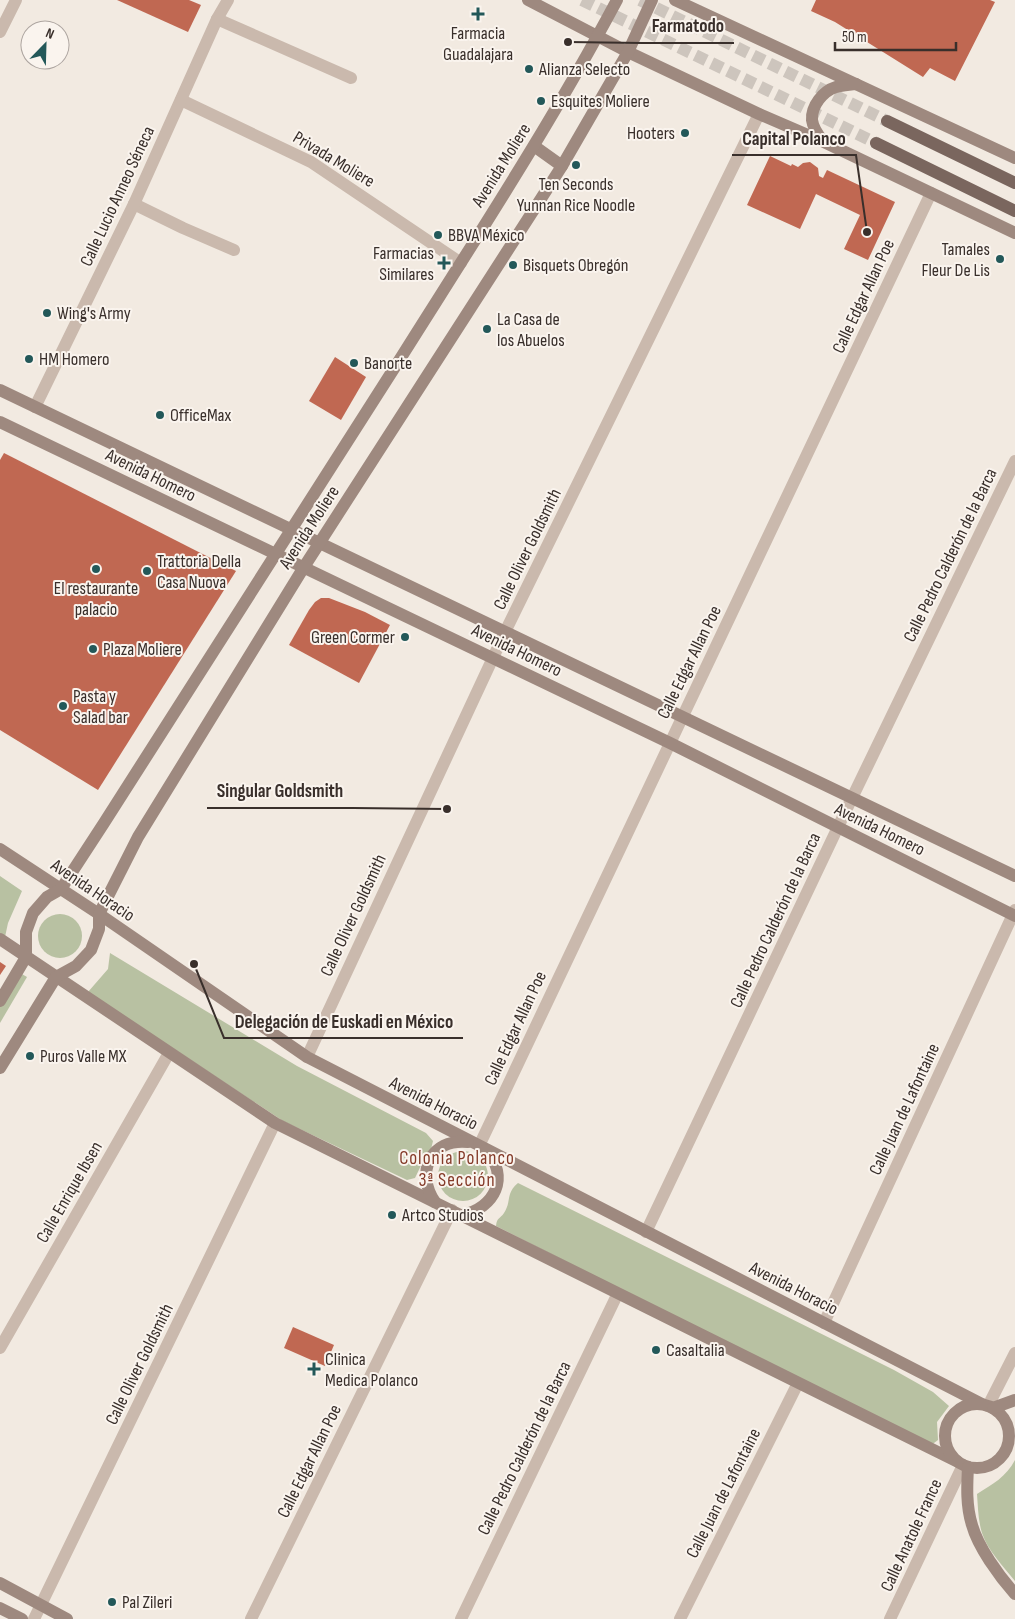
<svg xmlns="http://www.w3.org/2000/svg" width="1015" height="1619" font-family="'Sofia Sans Condensed',sans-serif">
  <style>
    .green { fill: #b8c1a2 }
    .building { fill: #c06852 }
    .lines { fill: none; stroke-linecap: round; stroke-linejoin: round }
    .primary-tunnel { stroke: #cdc5bd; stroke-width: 12; stroke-dasharray: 12 6; stroke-linecap: butt }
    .street { stroke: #cab9ad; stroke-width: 12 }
    .secondary { stroke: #9e897f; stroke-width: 12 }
    .primary { stroke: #7a665e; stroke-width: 12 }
    .poi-dot { fill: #235859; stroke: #faf4ee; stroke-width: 2 }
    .labels { text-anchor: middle; stroke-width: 4; stroke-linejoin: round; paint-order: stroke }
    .poi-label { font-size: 18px; fill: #392f2b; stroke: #faf4ee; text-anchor: start }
    .street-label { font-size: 18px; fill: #392f2b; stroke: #faf4ee }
    .neighbourhood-label { font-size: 19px; letter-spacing: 1px; fill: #843a28; stroke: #faf4ee }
    .leader { fill: none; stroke: #392f2b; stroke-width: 2 }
    .callout-dot { fill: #392f2b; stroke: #faf4ee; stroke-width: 2 }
    .callout-label { font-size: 19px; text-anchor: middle; font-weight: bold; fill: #392f2b; stroke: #faf4ee; stroke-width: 4; stroke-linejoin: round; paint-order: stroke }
  </style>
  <rect width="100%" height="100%" fill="#f2eae1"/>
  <g class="green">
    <polygon points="0,876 22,891 8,923 5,937 0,933"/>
    <circle cx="60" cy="936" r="22"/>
    <polygon points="110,953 297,1066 426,1133 433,1141 431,1149 425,1157 415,1178 407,1180 283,1121 88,992 108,969"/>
    <polygon points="15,970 27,977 0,1023 0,996"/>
    <circle cx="463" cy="1176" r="25"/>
    <path d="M518,1183L894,1370L933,1392L949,1406L937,1422L938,1440L930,1446L496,1226C497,1217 500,1219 504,1213C512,1201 505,1194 518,1183Z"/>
    <path d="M1015,1460V1581C1004,1567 988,1551 982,1533C978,1520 978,1507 977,1494C993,1484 1006,1477 1015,1460Z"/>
  </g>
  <g class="building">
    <polygon points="117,0 189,0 201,5 188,32"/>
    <polygon points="816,0 990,0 995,2 955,81 930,68 923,77 835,22 811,11"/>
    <polygon points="770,156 791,166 792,164 798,167 803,163 810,162 818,168 819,176 823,178 827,170 895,202 868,260 844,249 860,215 816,194 800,229 747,205"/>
    <polygon points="335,357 366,377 341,420 309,401"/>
    <polygon points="4,453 236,571 98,790 0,730 0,460"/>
    <polygon points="321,598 329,598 365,612 390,625 359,683 289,645 309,610 315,602"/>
    <polygon points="0,962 6,966 0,975"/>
    <polygon points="293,1327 334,1345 325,1366 284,1348"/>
  </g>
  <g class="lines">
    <g class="primary-tunnel">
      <polyline points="582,0 876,143"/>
      <polyline points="640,0 887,121"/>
    </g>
    <g class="street">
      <polyline points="217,19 351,78"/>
      <polyline points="0,32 16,0"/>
      <polyline points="181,100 311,162 461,263"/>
      <polyline points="134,204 183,228 234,250"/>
      <polyline points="35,407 134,204 217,19 228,0"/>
      <polyline points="307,1057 505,632 759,114"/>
      <polyline points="479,1146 931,193"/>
      <polyline points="646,1232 838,827 1015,461"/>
      <polyline points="824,1323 1015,910"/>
      <polyline points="0,1348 169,1053"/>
      <polyline points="988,1406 1015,1353"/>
      <polyline points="34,1619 275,1123"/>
      <polyline points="251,1619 452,1210"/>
      <polyline points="461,1619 618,1293"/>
      <polyline points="680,1619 798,1383"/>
      <polyline points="890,1619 963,1465"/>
    </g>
    <g class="secondary">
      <polyline points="528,0 628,52 759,114 824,142 1015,233"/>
      <polyline points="675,0 1015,158"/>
      <path d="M823,141C818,135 813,128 812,120C811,106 823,91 836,87C842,85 849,85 856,84"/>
      <polyline points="534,146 562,166"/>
      <polyline points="0,390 1015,876"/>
      <polyline points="0,422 670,743 1015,916"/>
      <polyline points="0,849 99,914 307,1057 982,1404"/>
      <polyline points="0,939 275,1123 958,1462"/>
      <path d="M0,1001L26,957V932L33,913L47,897L61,889L104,823C201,671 298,519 395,367C471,246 550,126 617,0"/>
      <polyline points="0,1068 56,977 76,966 91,950 99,929 99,914 138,837 304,567 562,166 628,52 652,0"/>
      <path d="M435,1202C415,1173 430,1138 468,1142"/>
      <path d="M462,1215C495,1208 510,1177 486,1150"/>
      <circle cx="977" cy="1436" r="32"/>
      <polyline points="993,1408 1015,1400"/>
      <path d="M968,1467C967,1486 966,1506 972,1525C978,1547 999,1576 1015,1594"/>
      <polyline points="0,1583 67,1619"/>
      <polyline points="0,1608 22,1619"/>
    </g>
    <g class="primary">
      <polyline points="887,121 1015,183"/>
      <polyline points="876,143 1015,211"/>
    </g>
  </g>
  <g class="poi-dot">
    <path d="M475.5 6.5h5v5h5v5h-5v5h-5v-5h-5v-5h5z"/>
    <circle cx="529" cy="69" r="5"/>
    <circle cx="541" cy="101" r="5"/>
    <circle cx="685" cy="133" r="5"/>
    <circle cx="576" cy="165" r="5"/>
    <circle cx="438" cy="235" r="5"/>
    <circle cx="1000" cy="259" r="5"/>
    <path d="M441.5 255.5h5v5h5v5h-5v5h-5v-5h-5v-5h5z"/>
    <circle cx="513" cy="265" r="5"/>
    <circle cx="47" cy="313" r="5"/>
    <circle cx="487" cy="329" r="5"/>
    <circle cx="29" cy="359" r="5"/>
    <circle cx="354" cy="363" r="5"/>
    <circle cx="160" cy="415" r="5"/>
    <circle cx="96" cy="569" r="5"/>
    <circle cx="147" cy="571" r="5"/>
    <circle cx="405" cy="637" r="5"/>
    <circle cx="93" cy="649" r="5"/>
    <circle cx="63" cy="706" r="5"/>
    <circle cx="30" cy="1056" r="5"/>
    <circle cx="392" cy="1215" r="5"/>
    <circle cx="656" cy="1350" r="5"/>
    <path d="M311.5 1361.5h5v5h5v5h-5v5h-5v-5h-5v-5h5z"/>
    <circle cx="112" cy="1602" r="5"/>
  </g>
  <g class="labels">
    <g class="poi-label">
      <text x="478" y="39" text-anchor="middle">Farmacia<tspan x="478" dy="21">Guadalajara</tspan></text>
      <text x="539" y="75">Alianza Selecto</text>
      <text x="551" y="107">Esquites Moliere</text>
      <text x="675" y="139" text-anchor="end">Hooters</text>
      <text x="576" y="190" text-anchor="middle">Ten Seconds<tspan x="576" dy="21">Yunnan Rice Noodle</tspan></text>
      <text x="448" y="241">BBVA México</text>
      <text x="990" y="255" text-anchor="end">Tamales<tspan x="990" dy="21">Fleur De Lis</tspan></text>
      <text x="434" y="259" text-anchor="end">Farmacias<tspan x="434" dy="21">Similares</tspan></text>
      <text x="523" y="271">Bisquets Obregón</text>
      <text x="57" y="319">Wing's Army</text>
      <text x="497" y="325">La Casa de<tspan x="497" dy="21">los Abuelos</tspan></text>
      <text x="39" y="365">HM Homero</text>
      <text x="364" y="369">Banorte</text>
      <text x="170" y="421">OfficeMax</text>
      <text x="157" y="567">Trattoria Della<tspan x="157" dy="21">Casa Nuova</tspan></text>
      <text x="96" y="594" text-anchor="middle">El restaurante<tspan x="96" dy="21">palacio</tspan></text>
      <text x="395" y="643" text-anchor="end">Green Cormer</text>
      <text x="103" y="655">Plaza Moliere</text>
      <text x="73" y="702">Pasta y<tspan x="73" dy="21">Salad bar</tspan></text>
      <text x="40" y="1062">Puros Valle MX</text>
      <text x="402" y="1221">Artco Studios</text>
      <text x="666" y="1356">CasaItalia</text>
      <text x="325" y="1365">Clinica<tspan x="325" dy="21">Medica Polanco</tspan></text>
      <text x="122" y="1608">Pal Zileri</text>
    </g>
    <g class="street-label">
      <text transform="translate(334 159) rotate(31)" y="6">Privada Moliere</text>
      <text transform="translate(501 165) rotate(-58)" y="6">Avenida Moliere</text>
      <text transform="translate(117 196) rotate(-65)" y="6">Calle Lucio Anneo Séneca</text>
      <text transform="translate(863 296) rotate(-65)" y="6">Calle Edgar Allan Poe</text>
      <text transform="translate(151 475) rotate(26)" y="6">Avenida Homero</text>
      <text transform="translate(309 527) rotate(-57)" y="6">Avenida Moliere</text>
      <text transform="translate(527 549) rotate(-64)" y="6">Calle Oliver Goldsmith</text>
      <text transform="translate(950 555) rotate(-64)" y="6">Calle Pedro Calderón de la Barca</text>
      <text transform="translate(517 650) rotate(26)" y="6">Avenida Homero</text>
      <text transform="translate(689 662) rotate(-64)" y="6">Calle Edgar Allan Poe</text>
      <text transform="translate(880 829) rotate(26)" y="6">Avenida Homero</text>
      <text transform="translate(93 890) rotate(34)" y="6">Avenida Horacio</text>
      <text transform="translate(353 915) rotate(-65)" y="6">Calle Oliver Goldsmith</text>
      <text transform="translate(775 920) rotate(-65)" y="6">Calle Pedro Calderón de la Barca</text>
      <text transform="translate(515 1028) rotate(-65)" y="6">Calle Edgar Allan Poe</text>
      <text transform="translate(434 1103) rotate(27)" y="6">Avenida Horacio</text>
      <text transform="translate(904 1109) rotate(-65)" y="6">Calle Juan de Lafontaine</text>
      <text transform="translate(69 1192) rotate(-60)" y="6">Calle Enrique Ibsen</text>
      <text transform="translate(794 1288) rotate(27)" y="6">Avenida Horacio</text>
      <text transform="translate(139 1364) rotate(-64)" y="6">Calle Oliver Goldsmith</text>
      <text transform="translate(524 1448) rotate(-64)" y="6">Calle Pedro Calderón de la Barca</text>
      <text transform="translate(309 1461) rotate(-64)" y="6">Calle Edgar Allan Poe</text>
      <text transform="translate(723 1493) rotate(-63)" y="6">Calle Juan de Lafontaine</text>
      <text transform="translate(911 1535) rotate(-65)" y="6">Calle Anatole France</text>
    </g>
    <g class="neighbourhood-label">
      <text x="457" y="1164">Colonia Polanco<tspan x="457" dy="22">3ª Sección</tspan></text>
    </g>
  </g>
  <path class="leader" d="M568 42L642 43H734M867 232L856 155H732M447 809L353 808H207M194 964L224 1038H463"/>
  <g class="callout-dot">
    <circle cx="568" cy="42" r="5"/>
    <circle cx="867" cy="232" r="5"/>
    <circle cx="447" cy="809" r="5"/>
    <circle cx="194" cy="964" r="5"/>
  </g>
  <g class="callout-label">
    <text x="688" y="32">Farmatodo</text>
    <text x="794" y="145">Capital Polanco</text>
    <text x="280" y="797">Singular Goldsmith</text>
    <text x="344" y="1028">Delegación de Euskadi en México</text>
  </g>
  <g transform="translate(45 45) rotate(23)"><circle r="24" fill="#faf4ee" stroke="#ada5a0"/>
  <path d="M0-4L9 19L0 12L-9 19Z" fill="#235859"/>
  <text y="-8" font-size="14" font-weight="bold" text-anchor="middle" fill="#392f2b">N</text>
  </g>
  <path d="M835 42v8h121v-8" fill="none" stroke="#392f2b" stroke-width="2.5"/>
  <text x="842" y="42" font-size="15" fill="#392f2b" stroke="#faf4ee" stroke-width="4" paint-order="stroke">50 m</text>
</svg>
